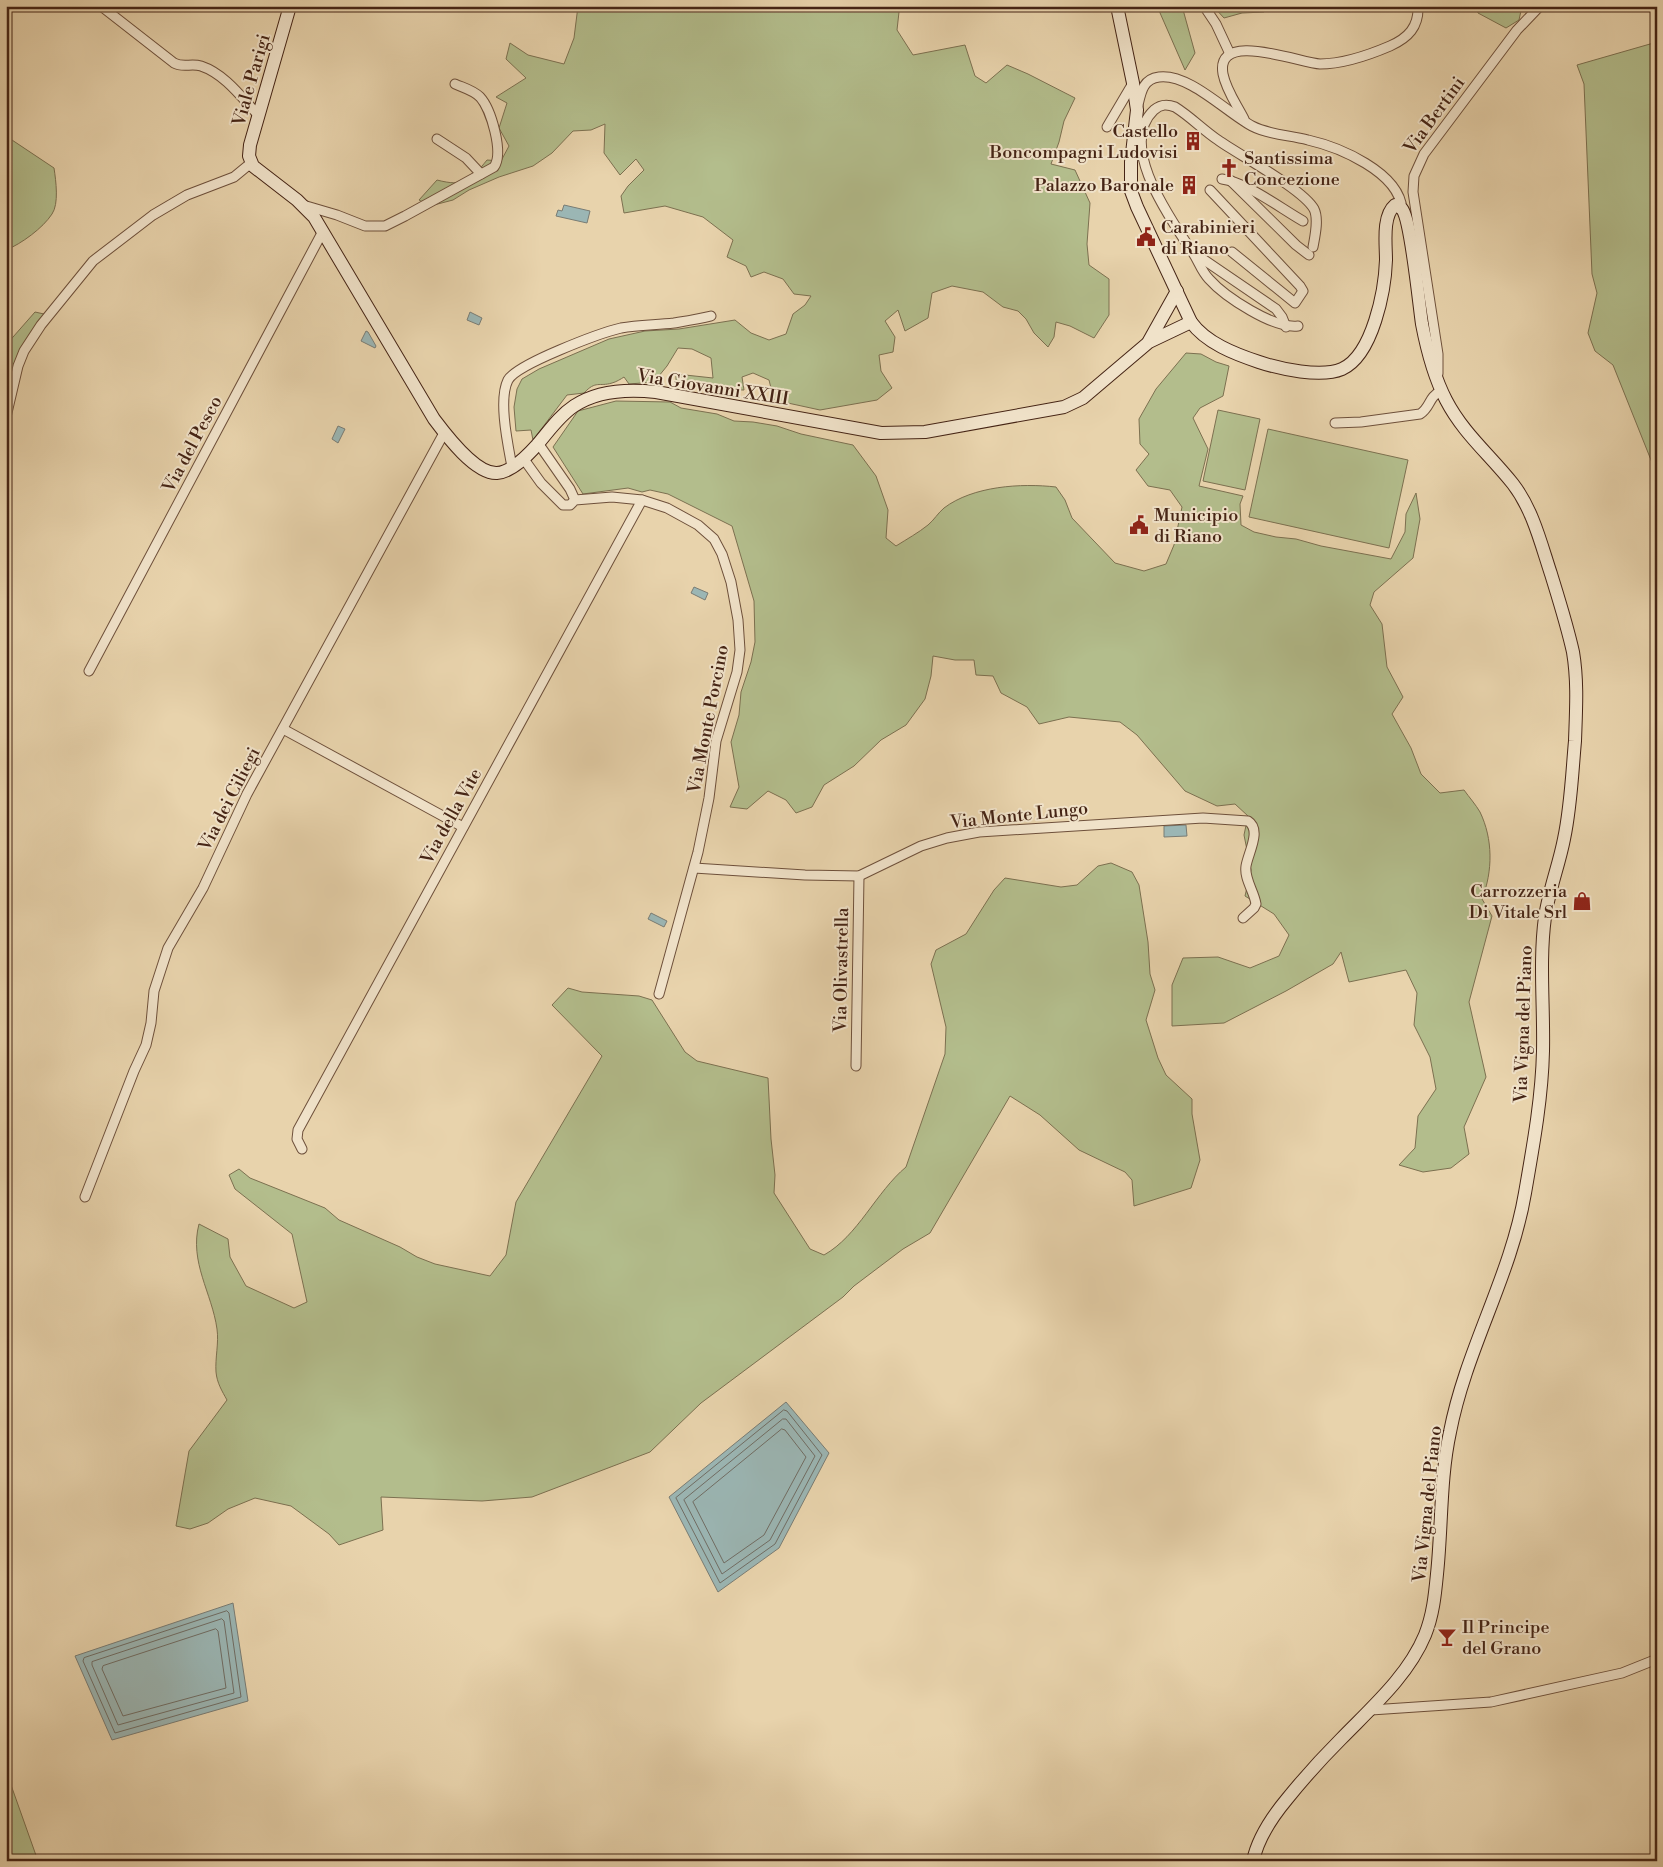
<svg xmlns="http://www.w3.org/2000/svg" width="1663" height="1867" font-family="'Libre Bodoni',serif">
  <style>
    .green { fill: #b3bd8c; stroke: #7c7050 }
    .water { fill: #9bb6b4; stroke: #797c74 }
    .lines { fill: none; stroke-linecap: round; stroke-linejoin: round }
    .shore { stroke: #706d64; stroke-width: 1 }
    .street-casing { stroke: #6e503b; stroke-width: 11 }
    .secondary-casing { stroke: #452415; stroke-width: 14 }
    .street { stroke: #f0e2c9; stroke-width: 9 }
    .secondary { stroke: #f0e2c9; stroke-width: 12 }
    .labels { text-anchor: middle; stroke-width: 4; stroke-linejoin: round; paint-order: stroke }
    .street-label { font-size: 18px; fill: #452415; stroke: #f0e2c9 }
    .poi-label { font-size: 18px; fill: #452415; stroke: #f0e2c9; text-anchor: start }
  </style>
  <rect width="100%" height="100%" fill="#e8d3ac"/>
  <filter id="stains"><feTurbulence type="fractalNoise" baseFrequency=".004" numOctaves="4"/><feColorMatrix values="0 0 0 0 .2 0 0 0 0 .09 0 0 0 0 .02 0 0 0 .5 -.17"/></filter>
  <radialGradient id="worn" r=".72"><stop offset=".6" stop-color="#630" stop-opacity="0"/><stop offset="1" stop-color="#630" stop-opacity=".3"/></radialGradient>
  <g class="green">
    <path d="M578,6H894L899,12L897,30L913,55L965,45L975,76L986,83L1007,65L1028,74L1075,98L1064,121L1059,142L1051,164L1075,170L1090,203L1087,244L1089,265L1109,279V315L1094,338L1070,326L1056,322L1054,337L1048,347L1034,333L1026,319L1018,311L1003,307L983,292L952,286L932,293L928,318L905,331L898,310L885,321L895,337L893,352L879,355L881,371L892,388L877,400L820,410L774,400L769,380L753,373L742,377L744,390L711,389L676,382V374L713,378L711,358L692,349L678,348L667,366L654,382L629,384L624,377C621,379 616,382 612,383C599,387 596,380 584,393L567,395L533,440L531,430L516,431L514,407L517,389L522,379L539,369L609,339L645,331L679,329L735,320L751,333L769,340L786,334L793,314L805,305L811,296L794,294L783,279L764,272L751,277L746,266L727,257L733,240L703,217L665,206L624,213L621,196L628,186L644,170L636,159L620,175L604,153L605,124L591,130L573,131L552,153L533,166L499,177L469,190L453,200L430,206L419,200L437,180C464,187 470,181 487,160L501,161L509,146L499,128L507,103L496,97L526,78L506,59L510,43L528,55L564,64L574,38Z"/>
    <polygon points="1157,6 1182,6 1195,53 1185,70"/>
    <polygon points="1213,6 1262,6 1264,12 1242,13 1224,18"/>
    <polygon points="1476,6 1522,6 1519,20 1506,28 1478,13"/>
    <polygon points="1657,42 1657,475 1613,365 1595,351 1588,333 1597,293 1592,274 1584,84 1577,65"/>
    <path d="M6,136L54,168C56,181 59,204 52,214C43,228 21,244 6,250Z"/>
    <polygon points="35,312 44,314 18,356 6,403 6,345"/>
    <path d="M1186,353L1201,354L1216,362L1229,366L1223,396L1200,408L1193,418L1208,449L1199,486L1243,496L1240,504L1241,525L1254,532L1276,537L1296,539L1321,546L1391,559L1405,532L1406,514L1416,493L1420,519L1413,558L1374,592L1370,605L1382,624L1387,667L1403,697L1392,714L1411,748L1421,774L1440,793L1464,790C1469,797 1476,805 1480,812C1493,839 1493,871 1482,899L1492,916L1469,1002L1486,1077L1464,1127L1469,1154L1451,1168L1423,1172L1399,1165L1415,1148L1418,1116L1436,1089L1430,1057L1414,1025L1417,993L1406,970L1349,982L1341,952L1333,964L1286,991L1224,1023L1172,1026V985L1183,958L1218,957L1250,968L1279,956L1289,935L1274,914L1245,896L1251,870L1244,835L1248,816L1235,804L1217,806L1185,791L1137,735L1120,722L1069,717L1039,724L1027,707L1001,693L993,676L976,675L974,660H955L933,656L931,676L925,699L906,725L881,740L854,766L824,785L812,807L796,813L786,800L768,791L747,809L730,807L739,787L731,742L739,715L741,692L751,662L755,642L754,601L732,526L668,494L650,490L642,492L628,488L583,494L553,447L578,411L616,401L670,402L681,408L717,414L734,421L753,422L777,426L801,434L853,445L876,476L888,510L886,538L896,546C907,539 918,533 928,525C934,520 938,513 944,508C973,486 1021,483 1056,487L1065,500L1072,518L1115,563L1144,571L1166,564L1174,545L1182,507L1170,490L1148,486L1136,470L1149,454L1140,444L1139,419L1156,389Z"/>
    <polygon points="1218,410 1260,419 1245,490 1203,481"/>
    <polygon points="1268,429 1408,460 1389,548 1249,517"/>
    <path d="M1111,863L1132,872L1139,885L1148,942L1150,974L1155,990L1146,1020L1158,1058L1166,1075L1192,1099V1114L1200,1160L1191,1188L1134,1206L1132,1180L1125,1172L1079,1150L1040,1115L1010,1096L930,1233L903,1249L854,1286L843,1297L701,1403L650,1452L532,1497L482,1501L381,1497L383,1530L339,1545L329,1534L291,1506L255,1498L228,1509L208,1523L190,1529L176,1526L189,1451L227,1400C222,1391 217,1383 216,1372C215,1358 219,1343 217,1329C212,1293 189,1262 199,1224L228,1239L230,1257L246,1286L294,1308L307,1302L292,1234L235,1189L229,1175L239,1169L250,1178L325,1208L339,1220L400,1247L417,1257L435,1264L490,1276L506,1255L516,1202L602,1056L552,1005L568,988L582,992L639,996L652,1000L685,1052L697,1061L768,1078L771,1139L775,1175L774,1193L810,1249L824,1255C858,1236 876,1192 906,1167L945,1054L946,1027L931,964L936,950L966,934L994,890L1005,878L1061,887L1077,885L1098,866Z"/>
    <polygon points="6,1777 11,1785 38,1861 6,1861"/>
  </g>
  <g class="water">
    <polygon points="564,205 590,211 587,223 556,216 558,210 562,211"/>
    <polygon points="470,312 482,318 479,325 467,320"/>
    <polygon points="366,331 368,332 376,346 375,348 361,341"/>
    <polygon points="338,426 345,429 338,443 332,439"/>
    <polygon points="694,587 708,593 705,600 691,593"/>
    <polygon points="1186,825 1187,836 1164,837 1164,826"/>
    <polygon points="651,913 667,921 664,927 648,919"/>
    <polygon points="786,1402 829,1453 779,1548 718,1592 669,1497"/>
    <polygon points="233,1603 248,1701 112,1740 75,1656"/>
  </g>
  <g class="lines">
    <g class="shore">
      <polygon points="784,1410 787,1411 822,1455 775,1544 720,1583 676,1498"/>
      <polygon points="783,1419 786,1419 815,1456 770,1540 722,1574 684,1500"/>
      <polygon points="782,1429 785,1430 806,1457 764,1535 724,1563 693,1502"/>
      <polygon points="227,1611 229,1613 241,1697 115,1733 83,1661 84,1658"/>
      <polygon points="222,1619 224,1621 234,1693 118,1725 92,1665 92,1662"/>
      <polygon points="216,1629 218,1631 226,1688 123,1716 102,1669 103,1666"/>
    </g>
    <g class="street-casing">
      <g id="street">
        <path d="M101,6L174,63C183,68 191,63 201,66C225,74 242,98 259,116"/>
        <polyline points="1204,6 1216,24 1230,54"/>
        <path d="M1138,105C1141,92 1143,79 1159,77C1189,73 1227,113 1252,126C1269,135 1290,135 1308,140C1339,147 1399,172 1402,209"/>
        <path d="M1244,119C1237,105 1226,90 1223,74C1215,29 1300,63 1320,64C1343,64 1369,55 1390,46C1408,38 1419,27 1418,6"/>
        <polyline points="1107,127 1133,83"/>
        <polyline points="437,139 466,158 481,174"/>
        <path d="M1222,179C1248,183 1280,208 1303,221"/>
        <polyline points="1230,180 1296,245 1309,255"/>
        <polyline points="1210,190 1300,286 1303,291 1295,303 1232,252"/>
        <path d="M303,205L337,215L365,226H385L405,216L494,167C504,153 491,109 480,97C473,90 464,88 455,84"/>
        <polyline points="1194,253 1276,309 1282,317 1286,327"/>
        <path d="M1298,326C1274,329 1225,297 1209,279C1201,271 1198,259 1191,250C1170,218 1117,145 1154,110C1161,104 1167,104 1175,107C1191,117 1203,130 1218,140C1239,155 1303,189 1314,209C1319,219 1315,236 1313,247"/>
        <polyline points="1438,374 1438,354 1413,192 1414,176 1424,154 1517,30 1540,6"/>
        <polyline points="6,417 18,366 24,351 41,325 93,261 153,215 187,195 234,177 251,163"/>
        <path d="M1335,423L1361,422L1420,414C1431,407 1428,397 1441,391"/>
        <polyline points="538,443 570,489 575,500"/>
        <polyline points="523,458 541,483 563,505 570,505 575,500 612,497 642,500 667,508 698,525 714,539 722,554 731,582 738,620 740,650 737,672 716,741 709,798 698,852 659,994"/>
        <path d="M512,467C508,445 498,400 508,380C517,364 600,333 621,328C638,325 656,325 674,323C686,321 699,319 711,316"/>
        <polyline points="89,671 323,231"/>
        <polyline points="283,729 463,827"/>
        <path d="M694,868L805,875L859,876L921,846L947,838L979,832L1203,818L1248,821C1262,830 1248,853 1246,866C1244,879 1254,891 1256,904L1254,908L1243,918"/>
        <polyline points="856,1066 859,876"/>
        <polyline points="302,1149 297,1139 298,1130 642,500"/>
        <polyline points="85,1197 134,1071 146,1045 151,1023 154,991 168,948 203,888 247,794 444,433"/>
        <polyline points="1371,1710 1491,1702 1622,1673 1657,1659"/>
      </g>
    </g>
    <g class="secondary-casing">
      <g id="secondary">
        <path d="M290,6L250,145L249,156L253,166L297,200L314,217L434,419C446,435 475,474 497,473C512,472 528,455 537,445C549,431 559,416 574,406C598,390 629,389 656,392L881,433L925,432L1064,407L1083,398L1149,342L1191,322"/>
        <path d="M1117,6L1133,83L1137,110L1131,162V191L1137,207L1191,322C1206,343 1235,354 1259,362C1280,369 1321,378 1342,369C1373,355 1385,290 1386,260C1386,244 1382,216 1395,205C1397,206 1400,207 1402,209C1411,220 1419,304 1422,324C1427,350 1434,377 1446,400C1463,433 1490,455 1513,484C1533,510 1541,544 1551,574C1559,600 1567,625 1573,652C1578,682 1576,711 1575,741C1572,774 1571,806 1564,839C1559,865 1549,890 1545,917C1539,961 1544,1006 1543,1051C1542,1098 1533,1147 1525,1193C1511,1276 1466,1349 1450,1432C1440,1478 1442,1527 1437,1574C1435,1595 1433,1615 1425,1635C1408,1676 1371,1708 1341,1739C1322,1758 1304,1778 1287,1799C1272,1817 1258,1837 1253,1861"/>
        <polyline points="1149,341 1177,291"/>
      </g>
    </g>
    <use href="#street" class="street"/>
    <use href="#secondary" class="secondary"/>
  </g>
  <defs>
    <g id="building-bare" transform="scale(1.5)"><path d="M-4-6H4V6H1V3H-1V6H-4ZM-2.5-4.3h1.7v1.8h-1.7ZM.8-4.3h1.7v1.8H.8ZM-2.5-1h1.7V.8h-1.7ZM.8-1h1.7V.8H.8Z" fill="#8f2418" stroke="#f0e2c9" stroke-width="2.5" paint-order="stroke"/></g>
    <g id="church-bare" transform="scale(1.5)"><path d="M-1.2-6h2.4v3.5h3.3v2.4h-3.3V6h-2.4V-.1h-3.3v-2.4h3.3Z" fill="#8f2418" stroke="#f0e2c9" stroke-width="2.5" paint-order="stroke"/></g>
    <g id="civic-bare" transform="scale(1.5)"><path d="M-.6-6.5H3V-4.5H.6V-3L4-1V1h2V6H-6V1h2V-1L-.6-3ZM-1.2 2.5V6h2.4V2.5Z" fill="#8f2418" stroke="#f0e2c9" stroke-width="2.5" paint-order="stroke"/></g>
    <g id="shop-bare" transform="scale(1.5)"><path d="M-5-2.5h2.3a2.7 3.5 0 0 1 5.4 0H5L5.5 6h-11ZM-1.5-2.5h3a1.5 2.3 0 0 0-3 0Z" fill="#8f2418" stroke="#f0e2c9" stroke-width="2.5" paint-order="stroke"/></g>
    <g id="bar-bare" transform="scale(1.5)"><path d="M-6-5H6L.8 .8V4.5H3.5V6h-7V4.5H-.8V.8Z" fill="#8f2418" stroke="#f0e2c9" stroke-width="2.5" paint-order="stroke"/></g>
  </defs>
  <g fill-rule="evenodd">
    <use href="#building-bare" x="1193" y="141"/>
    <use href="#church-bare" x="1229" y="168"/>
    <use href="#building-bare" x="1189" y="185"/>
    <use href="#civic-bare" x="1146" y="237"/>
    <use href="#civic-bare" x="1139" y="525"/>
    <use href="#shop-bare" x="1582" y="901"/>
    <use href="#bar-bare" x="1447" y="1637"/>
  </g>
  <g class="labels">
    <g class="street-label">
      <text transform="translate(251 80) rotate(-74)" y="6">Viale Parigi</text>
      <text transform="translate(1434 115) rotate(-54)" y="6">Via Bertini</text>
      <text transform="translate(713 387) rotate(9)" y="6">Via Giovanni XXIII</text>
      <text transform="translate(192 444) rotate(-62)" y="6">Via del Pesco</text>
      <text transform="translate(708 719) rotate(-79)" y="6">Via Monte Porcino</text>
      <text transform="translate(229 799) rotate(-63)" y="6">Via dei Ciliegi</text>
      <text transform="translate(1019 815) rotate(-6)" y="6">Via Monte Lungo</text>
      <text transform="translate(451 816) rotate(-61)" y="6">Via della Vite</text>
      <text transform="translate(841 970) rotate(-89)" y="6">Via Olivastrella</text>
      <text transform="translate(1523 1024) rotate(-88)" y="6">Via Vigna del Piano</text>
      <text transform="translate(1427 1504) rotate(-84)" y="6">Via Vigna del Piano</text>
    </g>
    <g class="poi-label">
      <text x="1178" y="137" text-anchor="end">Castello<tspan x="1178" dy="21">Boncompagni Ludovisi</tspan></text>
      <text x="1244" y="164">Santissima<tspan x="1244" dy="21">Concezione</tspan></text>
      <text x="1174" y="191" text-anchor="end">Palazzo Baronale</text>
      <text x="1161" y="233">Carabinieri<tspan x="1161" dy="21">di Riano</tspan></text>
      <text x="1154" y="521">Municipio<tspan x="1154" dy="21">di Riano</tspan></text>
      <text x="1567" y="897" text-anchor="end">Carrozzeria<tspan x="1567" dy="21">Di Vitale Srl</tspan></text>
      <text x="1462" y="1633">Il Principe<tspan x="1462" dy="21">del Grano</tspan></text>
    </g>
  </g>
  <rect width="1663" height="1867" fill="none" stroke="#e8d3ac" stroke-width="25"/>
  <rect x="8" y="8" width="1648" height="1852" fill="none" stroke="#452415" stroke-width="2.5"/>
  <rect x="12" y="12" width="1638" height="1842" fill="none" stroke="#452415"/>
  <rect width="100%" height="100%" filter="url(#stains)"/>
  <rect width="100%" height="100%" fill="url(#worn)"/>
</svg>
